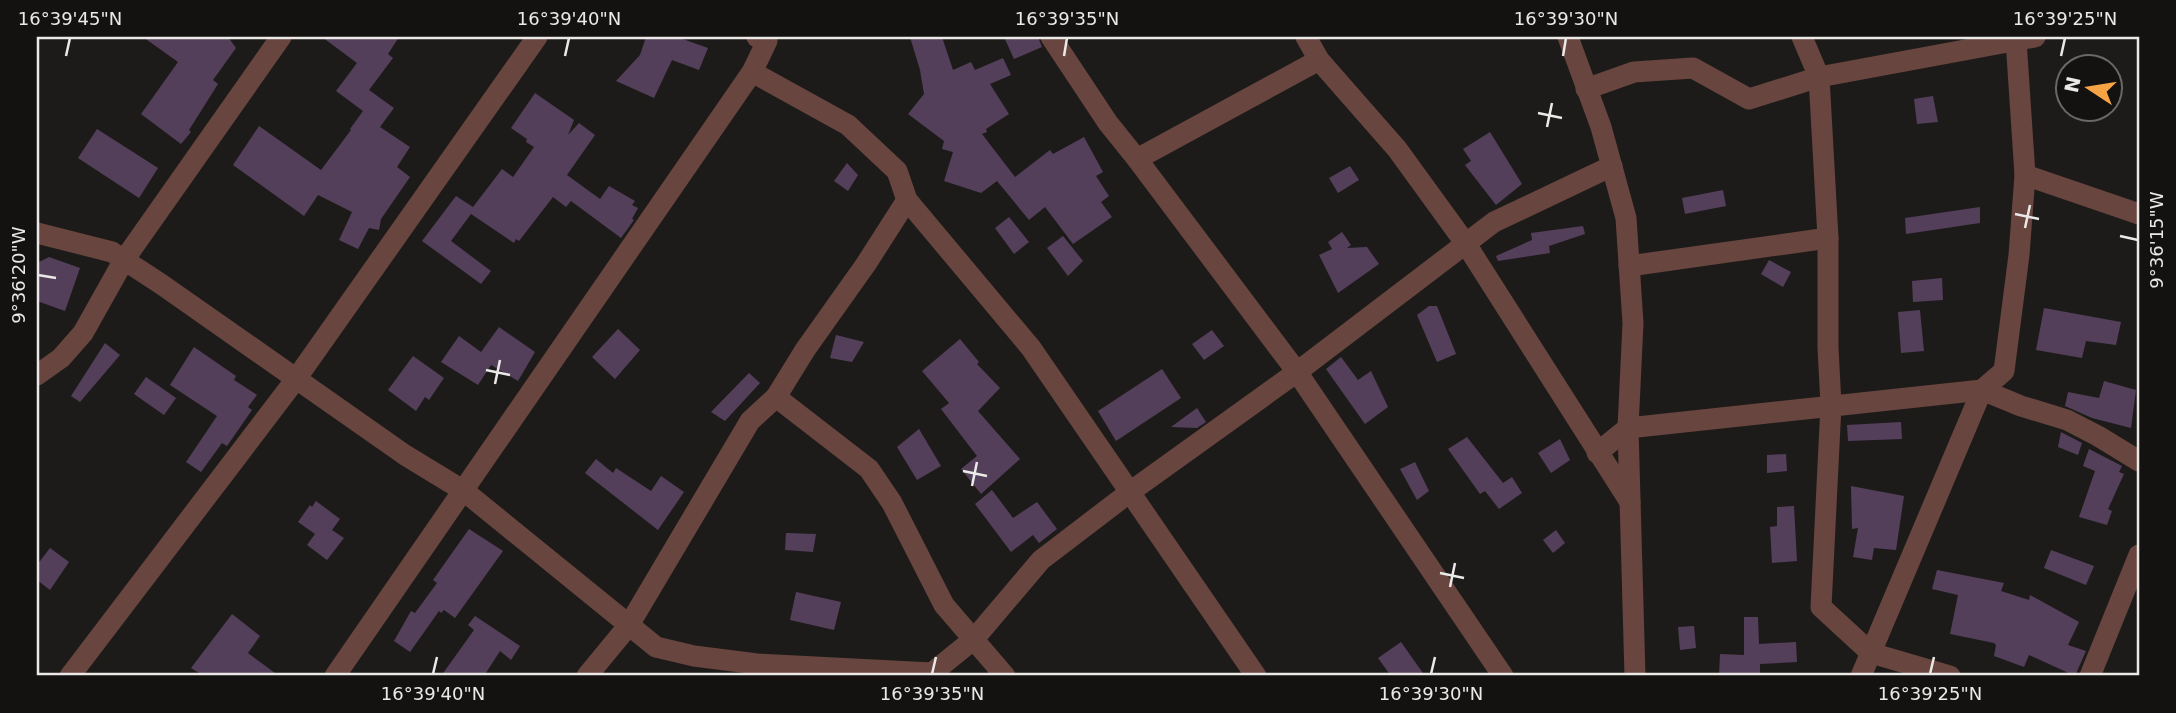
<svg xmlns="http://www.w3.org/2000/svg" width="2176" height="713" font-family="'DejaVu Sans',sans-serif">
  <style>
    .building { fill: #543f5b }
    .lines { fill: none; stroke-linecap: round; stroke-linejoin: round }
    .minor { stroke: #68453e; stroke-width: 21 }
    .ticks { fill: none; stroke: #eae9e7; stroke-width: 2.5 }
    .neatline { fill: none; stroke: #eae9e7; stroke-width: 2.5 }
    .ticks-label { font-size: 18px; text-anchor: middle; fill: #eae9e7 }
  </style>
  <rect width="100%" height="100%" fill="#1d1b19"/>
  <g class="building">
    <polygon points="143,37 228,37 236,48 213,80 218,84 189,130 191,132 181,144 141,114 178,62"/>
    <polygon points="322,37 399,37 388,54 393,58 369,90 394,108 380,127 410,147 397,167 410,177 381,219 379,230 369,228 358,249 339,240 352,212 318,195 304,216 233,165 259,126 321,170 351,130 350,129 363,111 336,91 357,63"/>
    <polygon points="646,37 677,37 708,48 699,70 672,60 654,98 616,81 640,55"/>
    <polygon points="910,37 942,37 953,70 971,62 975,70 1003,58 1011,75 990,84 1009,114 986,129 987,132 982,134 1015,177 1050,150 1053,154 1084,137 1103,172 1096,176 1109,196 1101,202 1112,217 1073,244 1045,207 1029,220 997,181 981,193 944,181 953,152 942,149 944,141 908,114 924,94 920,70"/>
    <polygon points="1004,37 1038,37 1042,47 1014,59"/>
    <polygon points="535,93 574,120 568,135 579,123 595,135 567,175 600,199 609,186 635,201 632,205 638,208 632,219 634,220 621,238 571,201 566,207 553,197 519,241 516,239 514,243 471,214 451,241 491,271 481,284 422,241 456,196 473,207 502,169 513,177 534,147 526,142 527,139 511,128"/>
    <polygon points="1933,96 1938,122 1917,124 1914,99"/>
    <polygon points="97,129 158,168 139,198 78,158"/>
    <polygon points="1490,132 1522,184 1496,205 1465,165 1471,161 1463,149"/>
    <polygon points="847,163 858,175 848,191 834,181"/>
    <polygon points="1350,166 1359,180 1338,193 1329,178"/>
    <polygon points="1723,190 1726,206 1685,214 1682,198"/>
    <polygon points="1980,207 1980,223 1906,234 1905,218"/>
    <polygon points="1009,217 1029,242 1014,254 995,228"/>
    <polygon points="1583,226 1585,234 1549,246 1550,253 1498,261 1496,256 1532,240 1531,233"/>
    <polygon points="1342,232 1351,245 1347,248 1367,247 1379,264 1338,293 1319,255 1332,249 1328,242"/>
    <polygon points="1063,236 1083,261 1068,276 1047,248"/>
    <polygon points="49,257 80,268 65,311 37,301 37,263"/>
    <polygon points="1769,260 1791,272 1783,287 1761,274"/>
    <polygon points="1942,278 1943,300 1913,302 1912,281"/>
    <polygon points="1429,306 1437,306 1456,354 1437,362 1417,315"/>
    <polygon points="2044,308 2121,322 2116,345 2086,341 2082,358 2036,350"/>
    <polygon points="1920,310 1924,351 1901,353 1898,312"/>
    <polygon points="499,327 535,352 518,381 491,365 478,385 441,362 459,336 481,352"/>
    <polygon points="618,329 640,350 615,379 592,357"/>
    <polygon points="1212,330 1224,346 1204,360 1192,344"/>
    <polygon points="836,335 864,342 852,362 830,358"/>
    <polygon points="960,339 979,362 977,364 1000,388 978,411 1020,459 981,494 961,469 977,456 941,409 949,403 922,371"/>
    <polygon points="105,343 120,355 80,402 71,396"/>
    <polygon points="194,347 236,376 234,380 257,395 248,407 252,410 227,446 222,443 201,472 186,462 217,416 170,385"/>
    <polygon points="413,356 444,378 429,400 425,397 416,411 388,390"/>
    <polygon points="1341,357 1358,380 1371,371 1388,407 1365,424 1326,369"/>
    <polygon points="1162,369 1181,398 1116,441 1098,411"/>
    <polygon points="749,373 760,383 725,421 711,412"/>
    <polygon points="146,377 176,398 164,415 134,394"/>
    <polygon points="2104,381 2136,390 2131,428 2092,418 2065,406 2068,392 2099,398"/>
    <polygon points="1197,408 1206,422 1197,428 1171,427"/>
    <polygon points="1901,422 1902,439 1848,441 1847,425"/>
    <polygon points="919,429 941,466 917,480 897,447"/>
    <polygon points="2061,432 2082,443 2078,455 2058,447"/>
    <polygon points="1467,437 1503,483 1512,477 1522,493 1499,509 1485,491 1480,494 1448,449"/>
    <polygon points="1560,439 1570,460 1551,473 1538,453"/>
    <polygon points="2089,449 2122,466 2119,472 2124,474 2108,509 2112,511 2107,525 2079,517 2095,471 2083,466"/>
    <polygon points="1786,454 1787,471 1767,473 1767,455"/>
    <polygon points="596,459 613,473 616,468 651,491 661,476 684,492 658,530 585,473"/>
    <polygon points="1415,462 1429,491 1417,500 1400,469"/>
    <polygon points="1851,486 1904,496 1896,550 1874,548 1872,560 1853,557 1858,528 1852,529"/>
    <polygon points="992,490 1013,518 1037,502 1057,529 1039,543 1033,535 1011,552 975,504"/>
    <polygon points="316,501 340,519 332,530 344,538 327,560 307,545 315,534 298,522 310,505 312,507"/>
    <polygon points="1794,506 1797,561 1772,563 1770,527 1777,526 1777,507"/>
    <polygon points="469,529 503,551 455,618 444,610 441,613 439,611 410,652 394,641 411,611 415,613 437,583 433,580"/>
    <polygon points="1556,530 1565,543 1553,553 1543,540"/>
    <polygon points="786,533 816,534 813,552 785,550"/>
    <polygon points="50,548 69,562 50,590 37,580 37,565"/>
    <polygon points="2051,550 2094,566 2086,585 2044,568"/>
    <polygon points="1937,570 2004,583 2001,591 2029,600 2030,595 2079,622 2068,645 2086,651 2075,676 2029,655 2024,667 1994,656 1996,645 1994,643 1950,634 1958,595 1932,589"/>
    <polygon points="796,592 841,602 834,630 790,620"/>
    <polygon points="232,614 260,636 248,653 279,676 204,676 191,668"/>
    <polygon points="475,616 520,646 511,660 500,651 484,676 441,676 474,630 468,625"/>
    <polygon points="1744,617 1758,617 1759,644 1796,642 1797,662 1760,664 1760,676 1719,676 1720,654 1744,655"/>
    <polygon points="1694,626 1696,648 1680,650 1678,627"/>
    <polygon points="1401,642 1425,676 1391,676 1378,658"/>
  </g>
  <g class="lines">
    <g class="minor">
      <polyline points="1051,37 1108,123 1137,159 1297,372 1503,676"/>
      <polyline points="1306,37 1319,60 1397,149 1466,244 1630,502"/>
      <polyline points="1568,37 1601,127 1626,218 1633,323 1628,428 1635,676"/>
      <polyline points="1802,37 1819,77 1828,238 1828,348 1831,405 1821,607 1871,653 1950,676"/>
      <polyline points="752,72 848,125 897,171 907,200 1031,348 1256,676"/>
      <polyline points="1586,89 1634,72 1693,68 1749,99 1819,77 2035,37"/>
      <polyline points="1137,159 1319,60"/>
      <polyline points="2025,175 2139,214"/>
      <polyline points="907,200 866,264 805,350 776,397 750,421 629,625 656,647 694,656 757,664 932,673 974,639 1041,560 1130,492 1297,372 1494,222 1612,166"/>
      <polyline points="37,233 112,252 161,284 405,455 464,491 629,625 587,676"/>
      <polyline points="1629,266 1828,238"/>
      <polyline points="37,375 61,358 83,333 124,260 281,37"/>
      <polyline points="776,397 869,469 892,503 944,605 1005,676"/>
      <polyline points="1597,453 1628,428 1982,390 2021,406 2067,420 2098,436 2139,461"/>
      <polyline points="70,676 296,379 537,37"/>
      <polyline points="335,676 752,72 767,41 757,37"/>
      <polyline points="1861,676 1982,390 2004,371 2019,255 2025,175 2016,40 2014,37"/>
      <polyline points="2090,676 2139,555"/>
    </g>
  </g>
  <path class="ticks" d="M66,56L70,38M565,56L569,38M1064,56L1067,38M1563,56L1566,38M2061,56L2065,38M1538,113L1562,118M1547,127L1552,103M2015,214L2039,219M2025,228L2030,205M2120,236L2138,240M38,275L56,278M486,370L510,375M495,384L500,360M963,471L987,476M972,486L977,462M1440,573L1464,578M1450,587L1455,563M433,674L437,657M932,674L936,657M1431,674L1435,657M1930,674L1934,657"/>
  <rect width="2176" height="713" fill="none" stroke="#141210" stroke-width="77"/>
  <g transform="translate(2089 88) rotate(282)"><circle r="33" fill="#141210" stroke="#6a6866" stroke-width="2"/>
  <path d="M0-5L12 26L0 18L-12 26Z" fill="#f5a345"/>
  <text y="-10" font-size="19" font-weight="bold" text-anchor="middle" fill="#eae9e7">N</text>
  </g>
  <rect x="38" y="38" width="2100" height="636" class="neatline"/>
  <g class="ticks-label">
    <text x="70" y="25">16°39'45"N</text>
    <text x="569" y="25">16°39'40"N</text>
    <text x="1067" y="25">16°39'35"N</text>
    <text x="1566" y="25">16°39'30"N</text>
    <text x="2065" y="25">16°39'25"N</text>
    <text transform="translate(2157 240) rotate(-90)" y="6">9°36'15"W</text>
    <text transform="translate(19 275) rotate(-90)" y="6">9°36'20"W</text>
    <text x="433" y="700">16°39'40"N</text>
    <text x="932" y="700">16°39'35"N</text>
    <text x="1431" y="700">16°39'30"N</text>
    <text x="1930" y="700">16°39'25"N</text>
  </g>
</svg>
